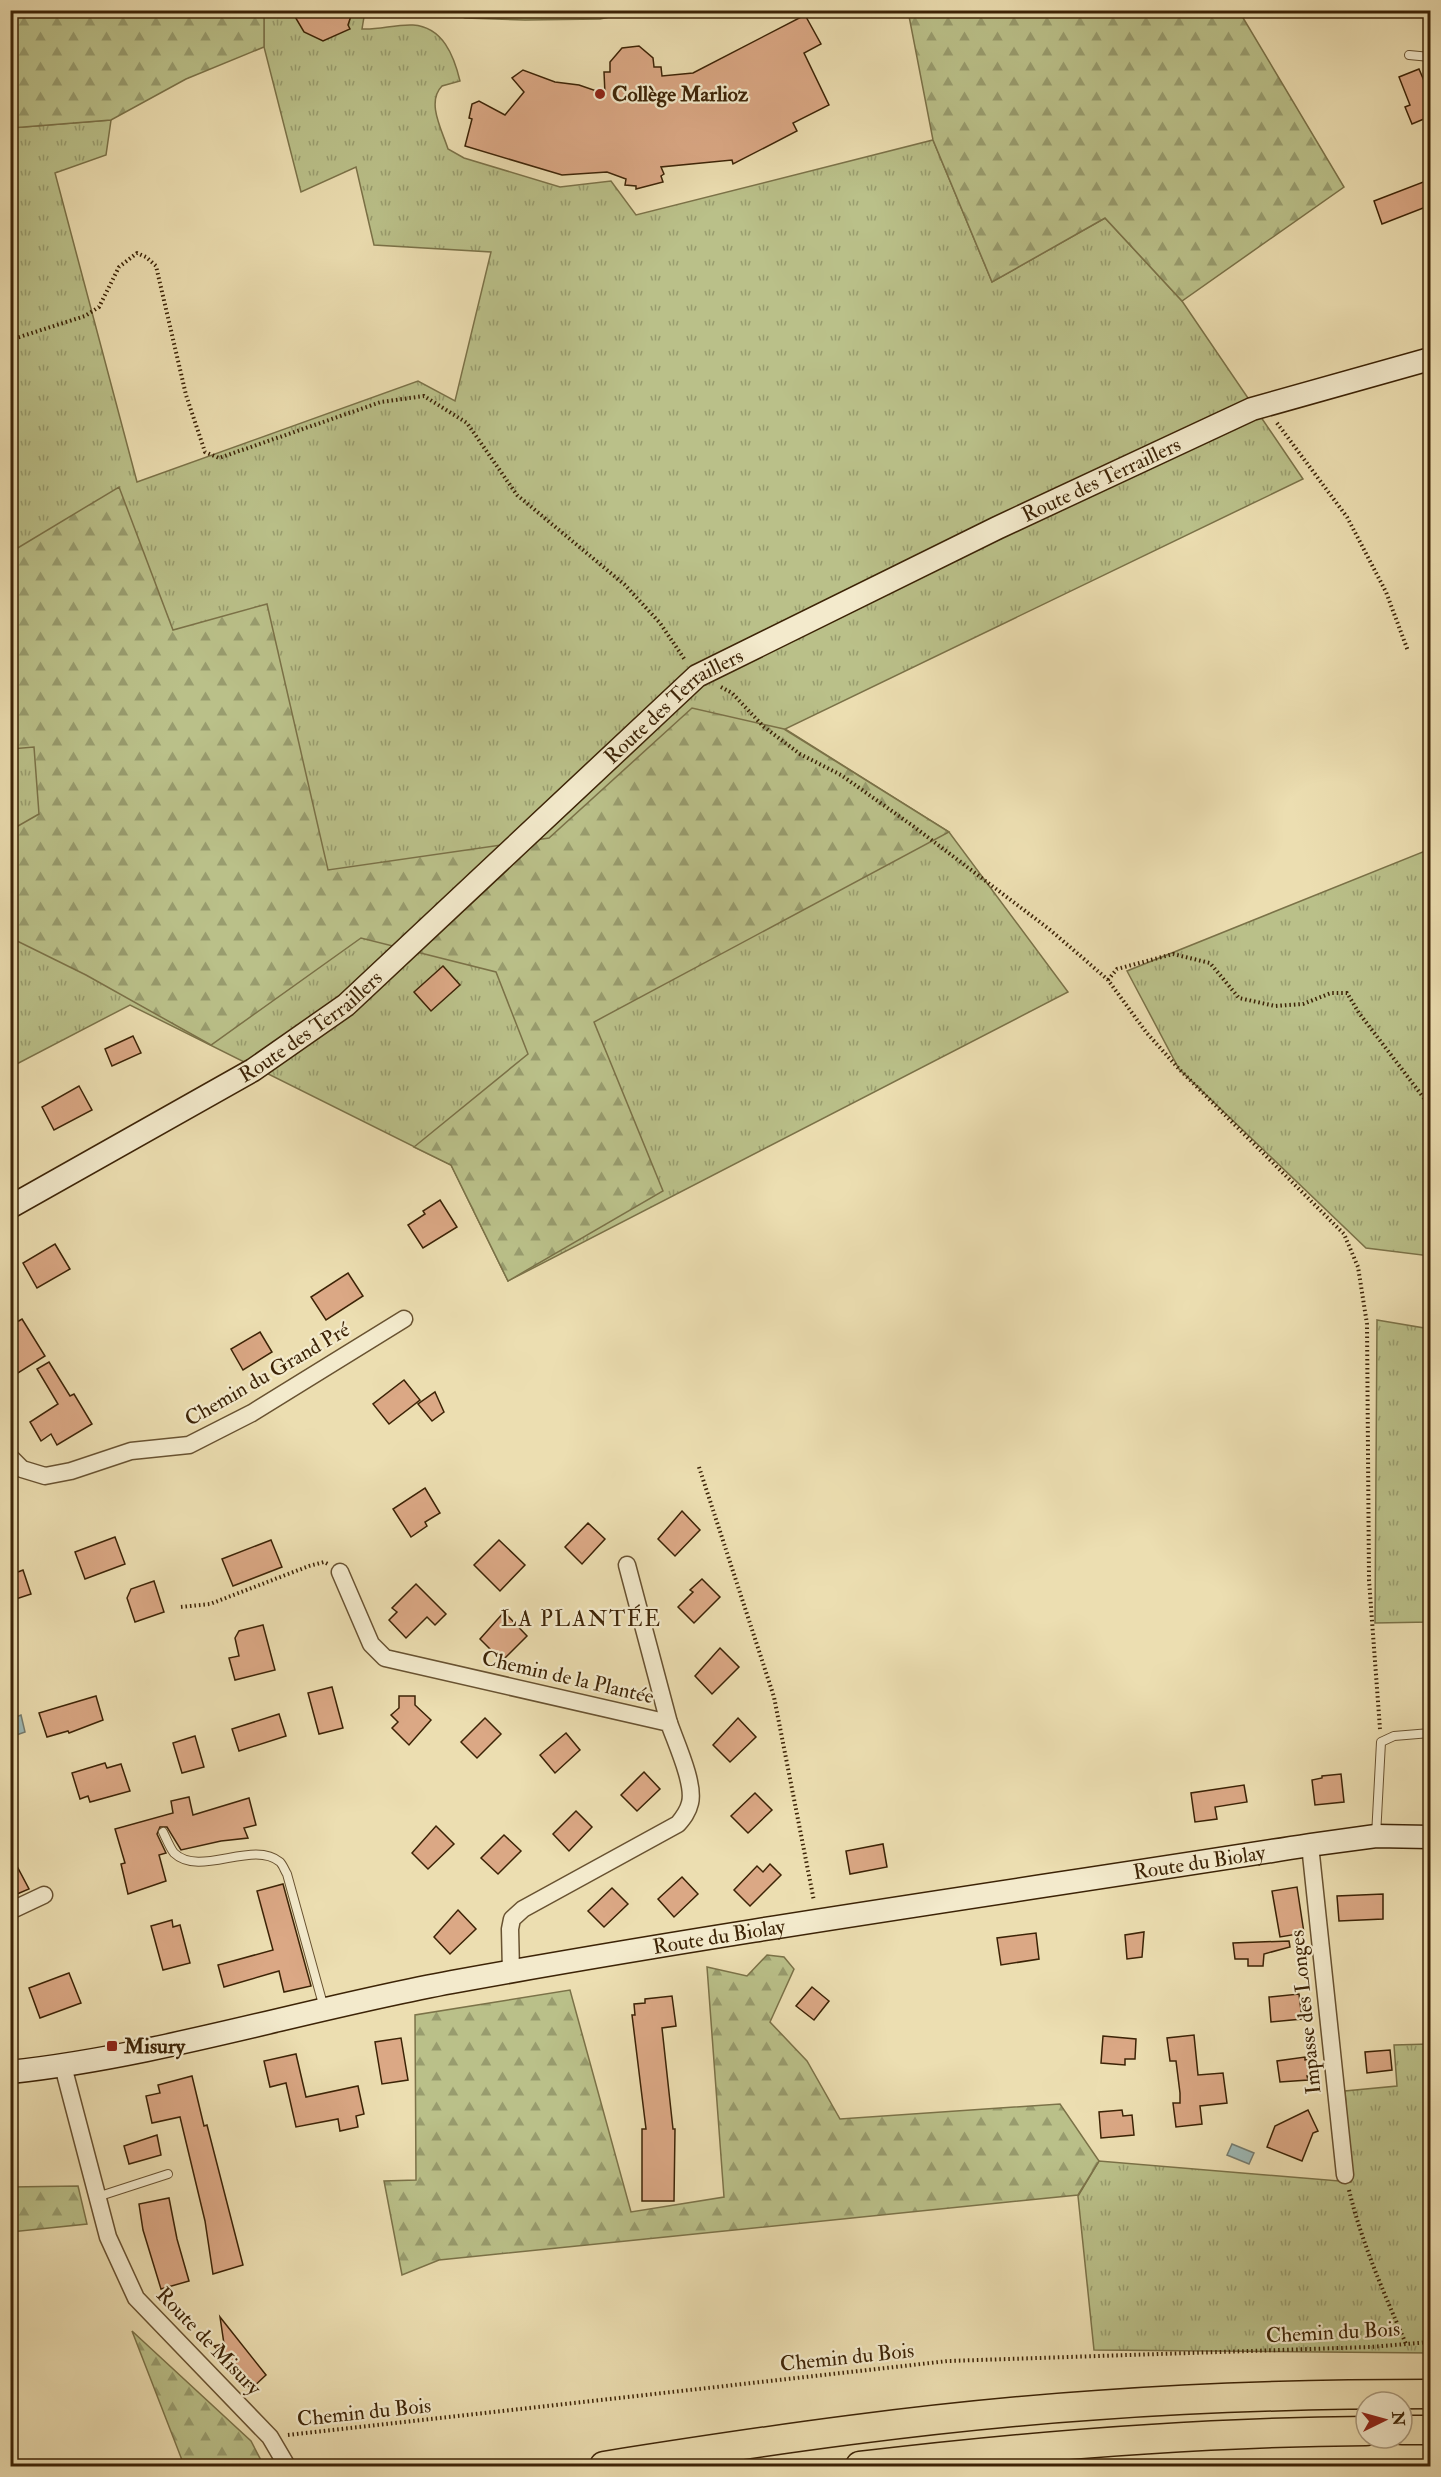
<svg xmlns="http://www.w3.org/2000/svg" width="1441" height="2477" font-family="'IM FELL Double Pica',serif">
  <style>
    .grass { fill: url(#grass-tufts); stroke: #7b7248; stroke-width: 1.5 }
    .forest { fill: url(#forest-firs); stroke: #7b7248; stroke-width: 1.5 }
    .water { fill: #9db9b6; stroke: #767d70; stroke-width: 1.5 }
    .building { fill: #dba885; stroke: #3c2306; stroke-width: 1.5 }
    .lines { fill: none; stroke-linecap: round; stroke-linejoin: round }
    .lane-casing { stroke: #685231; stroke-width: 10 }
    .street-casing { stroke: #685231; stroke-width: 19 }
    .secondary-casing { stroke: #3c2306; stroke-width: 25 }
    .highway-casing { stroke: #3c2306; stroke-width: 31 }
    .path { stroke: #3c2306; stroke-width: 4; stroke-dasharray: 1.5 3; stroke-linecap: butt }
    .lane { stroke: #f3eacc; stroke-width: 8 }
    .street { stroke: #f3eacc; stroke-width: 16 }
    .secondary { stroke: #f3eacc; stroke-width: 22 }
    .highway { stroke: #ecdeb1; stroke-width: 28 }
    .poi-dot { fill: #8f2418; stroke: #f3eacc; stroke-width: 2 }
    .labels { text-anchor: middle; stroke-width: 4.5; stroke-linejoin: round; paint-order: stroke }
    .poi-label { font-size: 21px; font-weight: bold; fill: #3c2306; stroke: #f3eacc; text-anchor: start }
    .street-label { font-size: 21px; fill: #3c2306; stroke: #f3eacc }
    .neighbourhood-label { font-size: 22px; letter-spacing: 1.5px; fill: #3c2306; stroke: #f3eacc }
  </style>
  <defs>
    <pattern id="grass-tufts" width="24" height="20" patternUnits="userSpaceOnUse" patternTransform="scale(1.5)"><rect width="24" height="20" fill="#bac089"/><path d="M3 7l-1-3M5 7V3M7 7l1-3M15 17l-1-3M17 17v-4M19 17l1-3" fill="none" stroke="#989c6e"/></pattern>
    <pattern id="forest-firs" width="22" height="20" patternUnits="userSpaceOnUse" patternTransform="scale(1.5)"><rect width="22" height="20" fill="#bac089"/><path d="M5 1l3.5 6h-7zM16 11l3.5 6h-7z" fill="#989c6e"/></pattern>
  </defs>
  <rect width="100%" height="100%" fill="#ecdeb1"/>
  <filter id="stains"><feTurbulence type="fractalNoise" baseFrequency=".00333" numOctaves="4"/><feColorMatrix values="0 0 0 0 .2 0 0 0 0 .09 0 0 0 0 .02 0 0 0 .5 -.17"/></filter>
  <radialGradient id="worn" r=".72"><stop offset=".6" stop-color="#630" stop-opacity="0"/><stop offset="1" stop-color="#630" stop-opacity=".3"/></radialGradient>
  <g class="grass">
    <path d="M264,11H391C384,19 374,17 365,11L362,29C379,30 396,24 413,25C443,27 454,56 460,81L442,86C426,102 442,130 448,149L464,158L560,187L611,181L636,215L933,140L992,282L1105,218L1182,301L1303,479L785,729L949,832L1068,992L508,1281L451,1165L130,1005L11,1067V128L111,120L106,155L55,173L137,482L418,381L455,401L491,252L374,245L356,167L301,192L264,47Z"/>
    <polygon points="445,11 639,11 600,19 525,20 465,18"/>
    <polygon points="1430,849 1430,1256 1366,1248 1179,1069 1127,971"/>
    <polygon points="1377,1320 1430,1329 1430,1622 1375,1623"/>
    <polygon points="1430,2044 1430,2353 1094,2350 1078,2196 1099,2161 1351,2182 1345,2091 1397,2086 1394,2045"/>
  </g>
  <g class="forest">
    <polygon points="11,10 264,11 264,47 186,79 111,120 11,128"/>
    <polygon points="908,11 1239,11 1344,187 1182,301 1105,218 992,282 933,140"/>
    <polygon points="119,487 173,630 267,604 328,870 549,838 692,708 784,729 949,832 594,1022 663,1191 508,1281 451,1165 414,1147 528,1054 496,972 361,938 211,1045 86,975 11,938 11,830 39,814 34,747 11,749 11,552"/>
    <polygon points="767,1955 784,1957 794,1969 770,2022 807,2061 840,2119 1060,2104 1099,2161 1078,2195 439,2260 402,2275 384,2181 416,2180 415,2015 570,1990 631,2212 724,2197 707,1967 747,1976"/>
    <polygon points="78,2186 87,2224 11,2232 11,2187"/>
    <polygon points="132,2331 251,2441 264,2466 169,2466 182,2460"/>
  </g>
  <g class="water">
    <polygon points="21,1715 25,1732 11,1737 11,1719"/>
    <polygon points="1232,2144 1254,2153 1249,2164 1227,2155"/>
  </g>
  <g class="building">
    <polygon points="291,10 353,10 348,25 350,29 323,41 304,32"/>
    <polygon points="805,15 821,44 804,53 829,105 793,123 797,131 733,164 732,160 661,167 664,174 661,176 663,182 636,189 636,186 625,185 626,179 607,172 562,175 465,146 472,119 469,118 472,104 479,101 505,115 524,92 512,78 523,70 555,82 579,85 605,94 604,72 610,72 610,62 622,48 639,46 653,58 654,67 661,67 662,76 693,73"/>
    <polygon points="1419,69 1431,97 1431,116 1412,124 1405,107 1410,105 1399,77"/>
    <polygon points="1431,179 1431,205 1382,224 1374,201"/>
    <polygon points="443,966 460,985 431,1011 414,992"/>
    <polygon points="133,1036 141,1053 112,1066 105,1049"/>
    <polygon points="79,1086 92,1110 54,1130 42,1107"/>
    <polygon points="440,1200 457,1227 423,1248 408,1225 425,1214 423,1211"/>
    <polygon points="55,1244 70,1269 37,1288 23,1263"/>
    <polygon points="348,1273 363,1296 326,1320 311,1297"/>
    <polygon points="22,1319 45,1356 10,1378 10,1326"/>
    <polygon points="260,1332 272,1352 243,1370 231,1349"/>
    <polygon points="49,1362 70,1396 74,1394 92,1424 57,1445 51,1434 41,1441 30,1422 58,1404 37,1369"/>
    <polygon points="404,1380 420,1400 389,1424 373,1404"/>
    <polygon points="435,1392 444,1412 432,1421 418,1404"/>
    <polygon points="425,1488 440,1513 425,1522 427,1526 411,1537 393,1509"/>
    <polygon points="682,1511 700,1530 675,1556 658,1539"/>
    <polygon points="588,1523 605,1539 582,1564 565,1547"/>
    <polygon points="115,1537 125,1564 85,1579 75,1552"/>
    <polygon points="271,1540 282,1567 233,1586 222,1559"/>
    <polygon points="499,1540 525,1565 500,1591 474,1565"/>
    <polygon points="23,1570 31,1594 10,1601 10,1575"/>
    <polygon points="702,1579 720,1597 694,1623 678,1607 693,1592 690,1590"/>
    <polygon points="154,1581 164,1612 135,1622 127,1598 131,1589"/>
    <polygon points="416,1584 446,1614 435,1625 427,1617 406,1638 389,1620 397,1612 392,1608"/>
    <polygon points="504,1612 527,1636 502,1661 480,1639"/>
    <polygon points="263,1625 275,1670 235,1680 229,1658 239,1656 235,1638 239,1631"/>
    <polygon points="720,1648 739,1667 712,1694 695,1676"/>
    <polygon points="332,1687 343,1728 319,1734 308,1693"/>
    <polygon points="96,1696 103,1720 69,1733 68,1731 47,1737 39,1713"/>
    <polygon points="399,1696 415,1696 415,1705 431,1720 409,1745 392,1728 398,1722 391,1715 399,1708"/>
    <polygon points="279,1714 286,1736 239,1751 232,1729"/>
    <polygon points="485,1718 501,1734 477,1758 461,1742"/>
    <polygon points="738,1718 756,1737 730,1762 713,1745"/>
    <polygon points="566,1733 580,1750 555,1773 540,1755"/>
    <polygon points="195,1736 204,1767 182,1773 173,1743"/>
    <polygon points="105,1763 107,1768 121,1764 130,1791 90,1802 88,1796 80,1799 72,1773"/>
    <polygon points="644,1772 660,1789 637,1811 621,1795"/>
    <polygon points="1341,1774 1344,1802 1315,1805 1312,1780 1322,1778 1322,1776"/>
    <polygon points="1244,1785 1247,1802 1215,1807 1217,1819 1195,1822 1191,1793"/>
    <polygon points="755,1793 772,1810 748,1833 731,1816"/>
    <polygon points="189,1797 193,1815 249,1798 256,1825 244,1828 248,1838 221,1841 181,1850 167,1827 160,1827 157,1834 166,1853 159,1855 166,1881 128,1894 121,1864 125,1863 115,1829 173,1813 171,1801"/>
    <polygon points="576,1811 592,1827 569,1851 553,1834"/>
    <polygon points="436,1826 454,1844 428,1869 412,1853"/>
    <polygon points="504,1835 521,1851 498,1874 481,1858"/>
    <polygon points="883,1844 887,1867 850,1874 846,1851"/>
    <polygon points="10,1853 29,1889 10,1897"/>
    <polygon points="770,1864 781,1875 750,1906 734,1890 757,1866 763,1872"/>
    <polygon points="682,1877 698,1894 674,1917 658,1899"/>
    <polygon points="283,1884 311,1986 284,1992 279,1971 224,1987 218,1965 273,1950 257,1891"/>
    <polygon points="1297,1887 1304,1933 1280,1937 1272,1891"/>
    <polygon points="612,1888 628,1904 604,1927 588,1911"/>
    <polygon points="1383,1894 1383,1919 1339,1921 1337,1896"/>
    <polygon points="458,1910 476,1929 450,1954 434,1937"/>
    <polygon points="172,1920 173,1927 180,1925 190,1963 163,1970 151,1926"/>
    <polygon points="1144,1932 1142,1957 1127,1959 1125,1935"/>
    <polygon points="1036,1933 1039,1959 1001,1965 997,1938"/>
    <polygon points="1289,1941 1290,1947 1264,1954 1263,1966 1248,1966 1248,1959 1235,1959 1233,1943"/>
    <polygon points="69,1973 81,2003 40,2018 29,1988"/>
    <polygon points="812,1987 829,2001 814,2020 796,2006"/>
    <polygon points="1299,1994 1302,2019 1271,2022 1269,1997"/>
    <polygon points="672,1996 676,2026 662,2028 673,2129 675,2129 674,2201 642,2201 642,2129 646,2129 632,2015 635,2015 634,2004 645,2003 645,1999"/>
    <polygon points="1194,2035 1198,2075 1223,2073 1227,2103 1200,2106 1202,2124 1176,2127 1173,2103 1180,2103 1180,2093 1176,2061 1170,2061 1167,2038"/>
    <polygon points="1103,2036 1136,2039 1135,2059 1125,2059 1125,2065 1101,2063"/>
    <polygon points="401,2038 408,2080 382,2084 375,2042"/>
    <polygon points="1390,2050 1392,2070 1367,2073 1365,2052"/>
    <polygon points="296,2054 306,2097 358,2086 364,2114 356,2116 358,2127 340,2131 338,2119 296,2127 286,2083 270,2087 264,2061"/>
    <polygon points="1305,2057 1305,2060 1313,2059 1315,2075 1307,2076 1308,2080 1280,2082 1277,2061"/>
    <polygon points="192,2076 204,2126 207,2125 243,2265 213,2274 205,2221 180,2117 152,2123 146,2096 160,2093 158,2085"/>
    <polygon points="1122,2110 1123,2116 1132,2115 1134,2135 1101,2138 1099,2112"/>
    <polygon points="1308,2110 1318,2131 1313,2133 1302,2161 1267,2147 1275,2126"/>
    <polygon points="157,2135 161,2155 129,2164 124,2146"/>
    <polygon points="169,2198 177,2239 189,2281 161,2289 143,2230 139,2204"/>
    <polygon points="220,2317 266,2375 251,2389 214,2346 224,2344"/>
  </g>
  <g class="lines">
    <g class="lane-casing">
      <g id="lane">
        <polyline points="1409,55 1430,57"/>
        <path d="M163,1832C166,1838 170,1848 174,1853C200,1878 253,1839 280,1862C283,1865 285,1871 287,1874L324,2008"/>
        <polyline points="1376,1836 1381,1742 1394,1736 1430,1733"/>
        <polyline points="97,2197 168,2174"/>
      </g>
    </g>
    <g class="street-casing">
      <g id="street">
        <polyline points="10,1457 22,1469 45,1476 71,1471 131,1451 189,1445 252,1413 404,1319"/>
        <polyline points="627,1565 669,1723"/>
        <path d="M340,1572L371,1644L385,1658L669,1723C676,1743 695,1784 690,1803C688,1812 683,1818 678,1824L523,1909L512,1919L510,1929L511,1972"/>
        <polyline points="1310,1845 1345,2175"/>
        <polyline points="10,1911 44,1895"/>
        <polyline points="63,2066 108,2237 136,2298 270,2437 287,2466"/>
      </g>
    </g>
    <g class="secondary-casing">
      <g id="secondary">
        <path id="s1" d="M10,1207L253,1070L346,1005L697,676L997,528L1252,409L1430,359"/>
        <path id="s2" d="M10,2072C159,2056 305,2009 452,1982C737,1930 1024,1890 1310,1845L1376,1836L1430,1837"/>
      </g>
    </g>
    <g class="highway-casing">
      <g id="highway">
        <polyline points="1402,2430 1430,2430"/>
        <path d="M604,2466C768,2440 934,2416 1099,2405C1210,2397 1320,2394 1430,2394"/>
        <path d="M860,2466C1028,2446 1196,2432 1366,2431"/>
      </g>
    </g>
    <g class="path">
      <polyline points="10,340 85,316 99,307 119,267 137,253 146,257 156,266 186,395 205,452 219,458 381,402 424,396 467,423 517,495 625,585 660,623 685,660"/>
      <polyline points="1277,423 1347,517 1386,592 1408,651"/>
      <polyline points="721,687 732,693 764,727 800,754 841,775 913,826 1049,929 1084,959 1108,980 1146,1032 1179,1069 1344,1234 1358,1267 1367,1324 1369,1580 1380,1729"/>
      <polyline points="1108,980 1117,969 1173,954 1210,963 1239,998 1275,1006 1303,1004 1331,993 1347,993 1359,1013 1430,1106"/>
      <polyline points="699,1467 774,1697 814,1901"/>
      <polyline points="181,1607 210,1604 309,1566 324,1562 328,1564"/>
      <path d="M1349,2190C1362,2244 1384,2293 1406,2344"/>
      <polyline points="288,2435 948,2361 1370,2347 1430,2342"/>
      <polyline points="1345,2466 1394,2465 1397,2466"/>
    </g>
    <use href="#lane" class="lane"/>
    <use href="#street" class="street"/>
    <use href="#secondary" class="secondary"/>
    <use href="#highway" class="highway"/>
  </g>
  <g class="poi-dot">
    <circle cx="600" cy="94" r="6"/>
    <rect x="106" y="2040" width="12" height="12" rx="3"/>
  </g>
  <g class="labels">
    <g class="poi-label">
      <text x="612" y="101">Collège Marlioz</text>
      <text x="124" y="2053">Misury</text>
    </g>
    <g class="street-label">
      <text dy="7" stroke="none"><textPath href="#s1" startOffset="1323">Route des Terraillers</textPath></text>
      <text dy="7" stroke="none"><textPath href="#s1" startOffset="837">Route des Terraillers</textPath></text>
      <text dy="7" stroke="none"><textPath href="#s1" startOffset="351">Route des Terraillers</textPath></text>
      <text transform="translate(267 1374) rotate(-30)" y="7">Chemin du Grand Pré</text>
      <text transform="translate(568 1677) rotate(13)" y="7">Chemin de la Plantée</text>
      <text dy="7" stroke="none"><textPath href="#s2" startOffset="1208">Route du Biolay</textPath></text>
      <text dy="7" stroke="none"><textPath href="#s2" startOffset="722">Route du Biolay</textPath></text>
      <text transform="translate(1305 2012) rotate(-96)" y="7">Impasse des Longes</text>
      <text transform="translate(1333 2332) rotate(-3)" y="7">Chemin du Bois</text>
      <text transform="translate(209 2341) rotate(46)" y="7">Route de Misury</text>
      <text transform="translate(847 2357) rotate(-6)" y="7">Chemin du Bois</text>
      <text transform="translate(364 2412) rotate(-6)" y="7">Chemin du Bois</text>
    </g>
    <g class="neighbourhood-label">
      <text x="581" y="1626">LA PLANTÉE</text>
    </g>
  </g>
  <rect width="1441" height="2477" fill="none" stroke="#ecdeb1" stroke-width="36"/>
  <rect x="12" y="12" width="1417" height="2453" fill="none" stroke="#3c2306" stroke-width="3"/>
  <rect x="18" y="18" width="1405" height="2441" fill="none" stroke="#3c2306" stroke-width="1.5"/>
  <g transform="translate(1384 2420) rotate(85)"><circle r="28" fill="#f3eacc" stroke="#aa9a7d" stroke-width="1.5"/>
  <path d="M0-4.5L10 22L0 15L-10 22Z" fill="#8f2418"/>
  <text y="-9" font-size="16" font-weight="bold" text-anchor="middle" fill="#3c2306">N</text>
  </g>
  <rect width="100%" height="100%" filter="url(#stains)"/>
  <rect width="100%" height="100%" fill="url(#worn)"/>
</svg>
